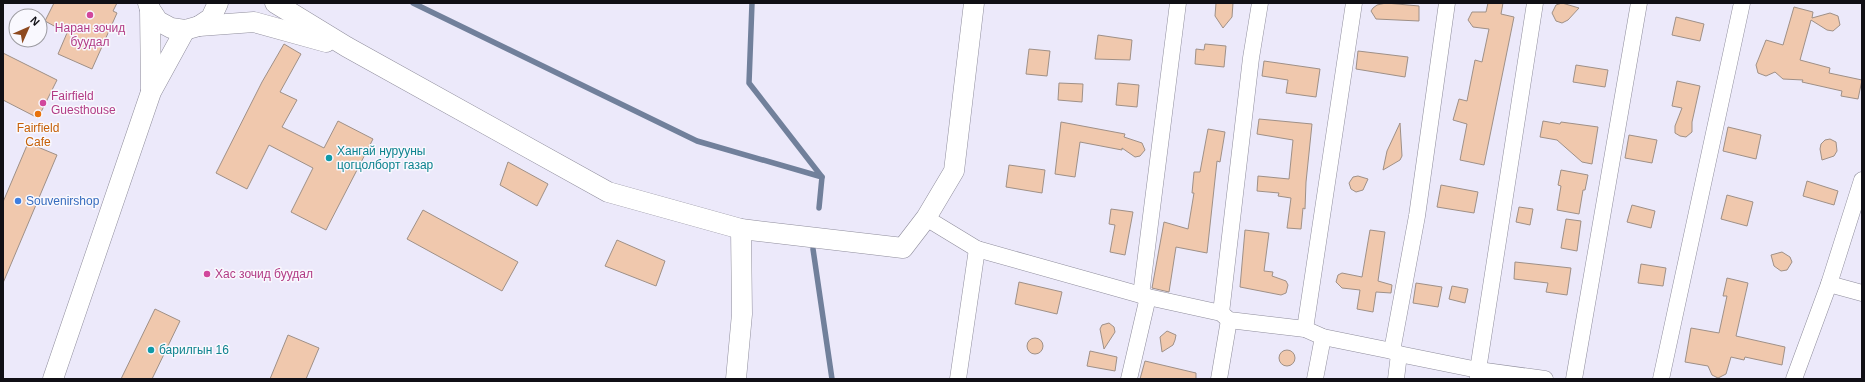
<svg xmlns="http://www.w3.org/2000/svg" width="1865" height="382" font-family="Helvetica,sans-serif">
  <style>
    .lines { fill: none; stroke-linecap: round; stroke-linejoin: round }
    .stream { stroke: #71809b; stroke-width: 5.5 }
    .building { fill: #f0c8ad; stroke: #9f9087 }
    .minor-casing { stroke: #8f8d9c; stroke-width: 17 }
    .tertiary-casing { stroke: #8f8d9c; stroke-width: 21 }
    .minor { stroke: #fff; stroke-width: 16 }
    .tertiary { stroke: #fff; stroke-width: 20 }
    .hotel-dot { fill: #d1479c; stroke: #f9f8fe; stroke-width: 1.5 }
    .food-dot { fill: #e8710a; stroke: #f9f8fe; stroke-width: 1.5 }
    .culture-dot { fill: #0f9aa8; stroke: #f9f8fe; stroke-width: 1.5 }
    .shop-dot { fill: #3f7fe0; stroke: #f9f8fe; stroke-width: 1.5 }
    .labels { text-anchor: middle; stroke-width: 3; stroke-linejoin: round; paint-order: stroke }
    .hotel-label { font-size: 12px; fill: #b23c85; stroke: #f9f8fe; text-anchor: start }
    .food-label { font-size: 12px; fill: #c56008; stroke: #f9f8fe }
    .culture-label { font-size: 12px; fill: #0d838f; stroke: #f9f8fe; text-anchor: start }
    .shop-label { font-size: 12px; fill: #366cbe; stroke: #f9f8fe; text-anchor: start }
  </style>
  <rect width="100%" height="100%" fill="#ece9fa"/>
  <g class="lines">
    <g class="stream">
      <polyline points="413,3 697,141 822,177 819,208"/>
      <polyline points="752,3 749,83 822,177"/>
      <polyline points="813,249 832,379"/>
    </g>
  </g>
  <g class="building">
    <polygon points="54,3 117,3 113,11 117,13 92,69 58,54 67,33 45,21"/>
    <polygon points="1216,3 1233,3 1232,17 1223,28 1215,16"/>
    <polygon points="1386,3 1419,6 1419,21 1376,19 1371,11 1373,8 1377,5"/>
    <polygon points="1488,3 1503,3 1501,14 1514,17 1484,165 1460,160 1467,124 1453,120 1459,99 1467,101 1475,60 1482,62 1489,29 1473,27 1468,20 1472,12 1486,12"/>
    <polygon points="1562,3 1579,8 1568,20 1562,23 1556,21 1552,13 1556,5"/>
    <polygon points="1794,7 1813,12 1812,18 1830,13 1838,16 1840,25 1833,31 1827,30 1811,20 1800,60 1830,68 1829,73 1862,80 1858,99 1841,96 1842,91 1802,82 1803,80 1783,79 1775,72 1766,76 1758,73 1756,65 1766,40 1783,45"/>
    <polygon points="1676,17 1704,24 1700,41 1672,35"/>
    <polygon points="1098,35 1132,40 1130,60 1095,59"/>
    <polygon points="284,44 301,54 280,92 297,100 282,127 324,148 338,121 373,139 326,230 291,212 313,168 269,145 247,189 216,173 262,82"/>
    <polygon points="1205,44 1226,46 1224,67 1195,64 1196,49 1204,50"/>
    <polygon points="1029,49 1050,51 1047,76 1026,74"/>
    <polygon points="1358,51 1408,57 1405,77 1356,69"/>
    <polygon points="3,53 57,80 38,118 3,100"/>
    <polygon points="1264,61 1320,69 1316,97 1286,93 1288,80 1262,76"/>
    <polygon points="1576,65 1608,70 1605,87 1573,82"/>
    <polygon points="1677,81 1700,86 1692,122 1692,132 1686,137 1680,136 1675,133 1675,126 1682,108 1672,106"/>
    <polygon points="1059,83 1083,84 1082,102 1058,100"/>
    <polygon points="1118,83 1139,85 1137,107 1116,105"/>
    <polygon points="1259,119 1312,124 1306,182 1305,209 1303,208 1301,229 1287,228 1291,198 1278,196 1279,193 1257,191 1258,176 1289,179 1293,140 1257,134"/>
    <polygon points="1543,121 1560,124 1561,122 1598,127 1592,164 1582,162 1557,140 1540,137"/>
    <polygon points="1061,122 1125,134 1124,137 1142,143 1145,150 1140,156 1135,157 1122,148 1122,150 1080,142 1075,177 1055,174"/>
    <polygon points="1400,123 1402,156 1400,160 1383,170 1387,151"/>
    <polygon points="1728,127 1761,135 1756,159 1723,151"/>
    <polygon points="1208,129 1225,132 1220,162 1217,161 1207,253 1176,247 1169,292 1152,288 1164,222 1188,229 1194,193 1192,193 1194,172 1200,172"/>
    <polygon points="1629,135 1657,140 1652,163 1625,158"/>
    <polygon points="1830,139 1836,142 1837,151 1834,156 1822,160 1820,149 1821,144 1825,140"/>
    <polygon points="28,143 57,155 3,283 3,202"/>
    <polygon points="508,162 548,184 537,206 500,185"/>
    <polygon points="1009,165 1045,170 1042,193 1006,187"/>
    <polygon points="1561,170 1588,175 1585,190 1583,190 1579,214 1557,210 1561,186 1558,185"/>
    <polygon points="1358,176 1368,179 1363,190 1356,192 1351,189 1349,183 1353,177"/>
    <polygon points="1807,181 1838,191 1834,205 1803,196"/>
    <polygon points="1441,185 1478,192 1474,213 1437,207"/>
    <polygon points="1727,195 1753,202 1747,226 1721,219"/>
    <polygon points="1632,205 1655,211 1651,228 1627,222"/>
    <polygon points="1519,207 1533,209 1530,225 1516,222"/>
    <polygon points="1111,209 1133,212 1125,255 1110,252 1115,225 1109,224"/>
    <polygon points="423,210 518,262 502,291 407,239"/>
    <polygon points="1566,219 1581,221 1577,251 1561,248"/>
    <polygon points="1245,230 1269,233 1264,271 1273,272 1272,276 1286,281 1288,285 1286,293 1281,295 1240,287"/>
    <polygon points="1370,230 1385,232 1378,281 1392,285 1391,293 1376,292 1373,312 1357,309 1360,290 1342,288 1336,282 1338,275 1342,273 1362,277"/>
    <polygon points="617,240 665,261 656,286 605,266"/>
    <polygon points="1782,252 1790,257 1792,262 1787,270 1781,271 1774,266 1771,255"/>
    <polygon points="1515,262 1571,268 1567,295 1546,292 1548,283 1514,279"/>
    <polygon points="1641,264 1666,268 1663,286 1638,283"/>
    <polygon points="1727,278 1748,283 1736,336 1785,347 1782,365 1745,357 1744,360 1731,357 1726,374 1718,378 1712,375 1708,366 1685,362 1691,328 1719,333 1727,296 1723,296"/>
    <polygon points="1019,282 1062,292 1057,314 1015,304"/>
    <polygon points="1416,283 1442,287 1438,307 1413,303"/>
    <polygon points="1452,286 1468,289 1465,303 1449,299"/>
    <polygon points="155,309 180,321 152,379 121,379"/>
    <polygon points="1109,323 1114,327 1115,332 1104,349 1100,329 1102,325"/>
    <polygon points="1167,331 1176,335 1175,340 1173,345 1162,352 1160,337"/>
    <polygon points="288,335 319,348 306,379 270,379"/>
    <circle cx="1035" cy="346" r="8"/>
    <circle cx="1287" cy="358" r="8"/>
    <polygon points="1090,351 1117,357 1115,371 1087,366"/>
    <polygon points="1145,361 1196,373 1196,379 1140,379"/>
  </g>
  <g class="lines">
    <g class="minor-casing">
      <g id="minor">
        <polyline points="926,218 977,249 1148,297 1221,313 1229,320 1305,329 1323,337 1392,351 1399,354 1478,370 1545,379"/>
        <polyline points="1829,284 1862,293"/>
        <polyline points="1141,295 1178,3"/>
        <polyline points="1221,313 1251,58 1260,3"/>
        <polyline points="1305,329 1354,3"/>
        <polyline points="1392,351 1417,216 1447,3"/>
        <polyline points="958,379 977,249"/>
        <polyline points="1129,379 1148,297"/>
        <polyline points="1219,379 1229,320"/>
        <polyline points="1315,379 1323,337"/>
        <polyline points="1396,379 1399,354"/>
        <polyline points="1478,379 1478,370 1535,3"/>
        <polyline points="1574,379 1639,3"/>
        <polyline points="1661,379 1742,3"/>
        <polyline points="1794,379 1829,284 1862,180"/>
      </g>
    </g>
    <g class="tertiary-casing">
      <g id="tertiary">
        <polyline points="148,3 150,9 158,21 171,28 185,30 199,26 254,22 326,42"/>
        <polyline points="275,3 347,47 608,192 741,229 903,248 926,218 954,171 974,3"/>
        <polyline points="150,9 151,90"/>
        <polyline points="199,26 211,18 218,3"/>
        <polyline points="53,379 151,92 185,30"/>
        <polyline points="736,379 742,314 741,229"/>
      </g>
    </g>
    <use href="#minor" class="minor"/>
    <use href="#tertiary" class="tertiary"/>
  </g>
  <g class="hotel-dot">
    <circle cx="90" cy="15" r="4"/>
    <circle cx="43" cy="103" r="4"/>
    <circle cx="207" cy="274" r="4"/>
  </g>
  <circle class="food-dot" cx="38" cy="114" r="4"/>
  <g class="culture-dot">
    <circle cx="329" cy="158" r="4"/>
    <circle cx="151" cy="350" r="4"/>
  </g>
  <circle class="shop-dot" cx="18" cy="201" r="4"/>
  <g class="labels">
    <g class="hotel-label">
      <text x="90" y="32" text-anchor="middle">Наран зочид<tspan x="90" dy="14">буудал</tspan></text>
      <text x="51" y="100">Fairfield<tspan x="51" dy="14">Guesthouse</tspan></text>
      <text x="215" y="278">Хас зочид буудал</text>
    </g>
    <g class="food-label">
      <text x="38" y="132">Fairfield<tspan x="38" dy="14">Cafe</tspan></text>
    </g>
    <g class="culture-label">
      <text x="337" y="155">Хангай нурууны<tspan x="337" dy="14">цогцолборт газар</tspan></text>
      <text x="159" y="354">барилгын 16</text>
    </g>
    <g class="shop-label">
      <text x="26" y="205">Souvenirshop</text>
    </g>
  </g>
  <rect width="1865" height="382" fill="none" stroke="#100f15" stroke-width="8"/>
  <g transform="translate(28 28) rotate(45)"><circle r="19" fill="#f9f8fe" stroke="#9c9ba1"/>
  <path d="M0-3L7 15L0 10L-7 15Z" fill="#8e491f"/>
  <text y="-6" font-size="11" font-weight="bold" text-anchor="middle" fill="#100f15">N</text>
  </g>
</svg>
